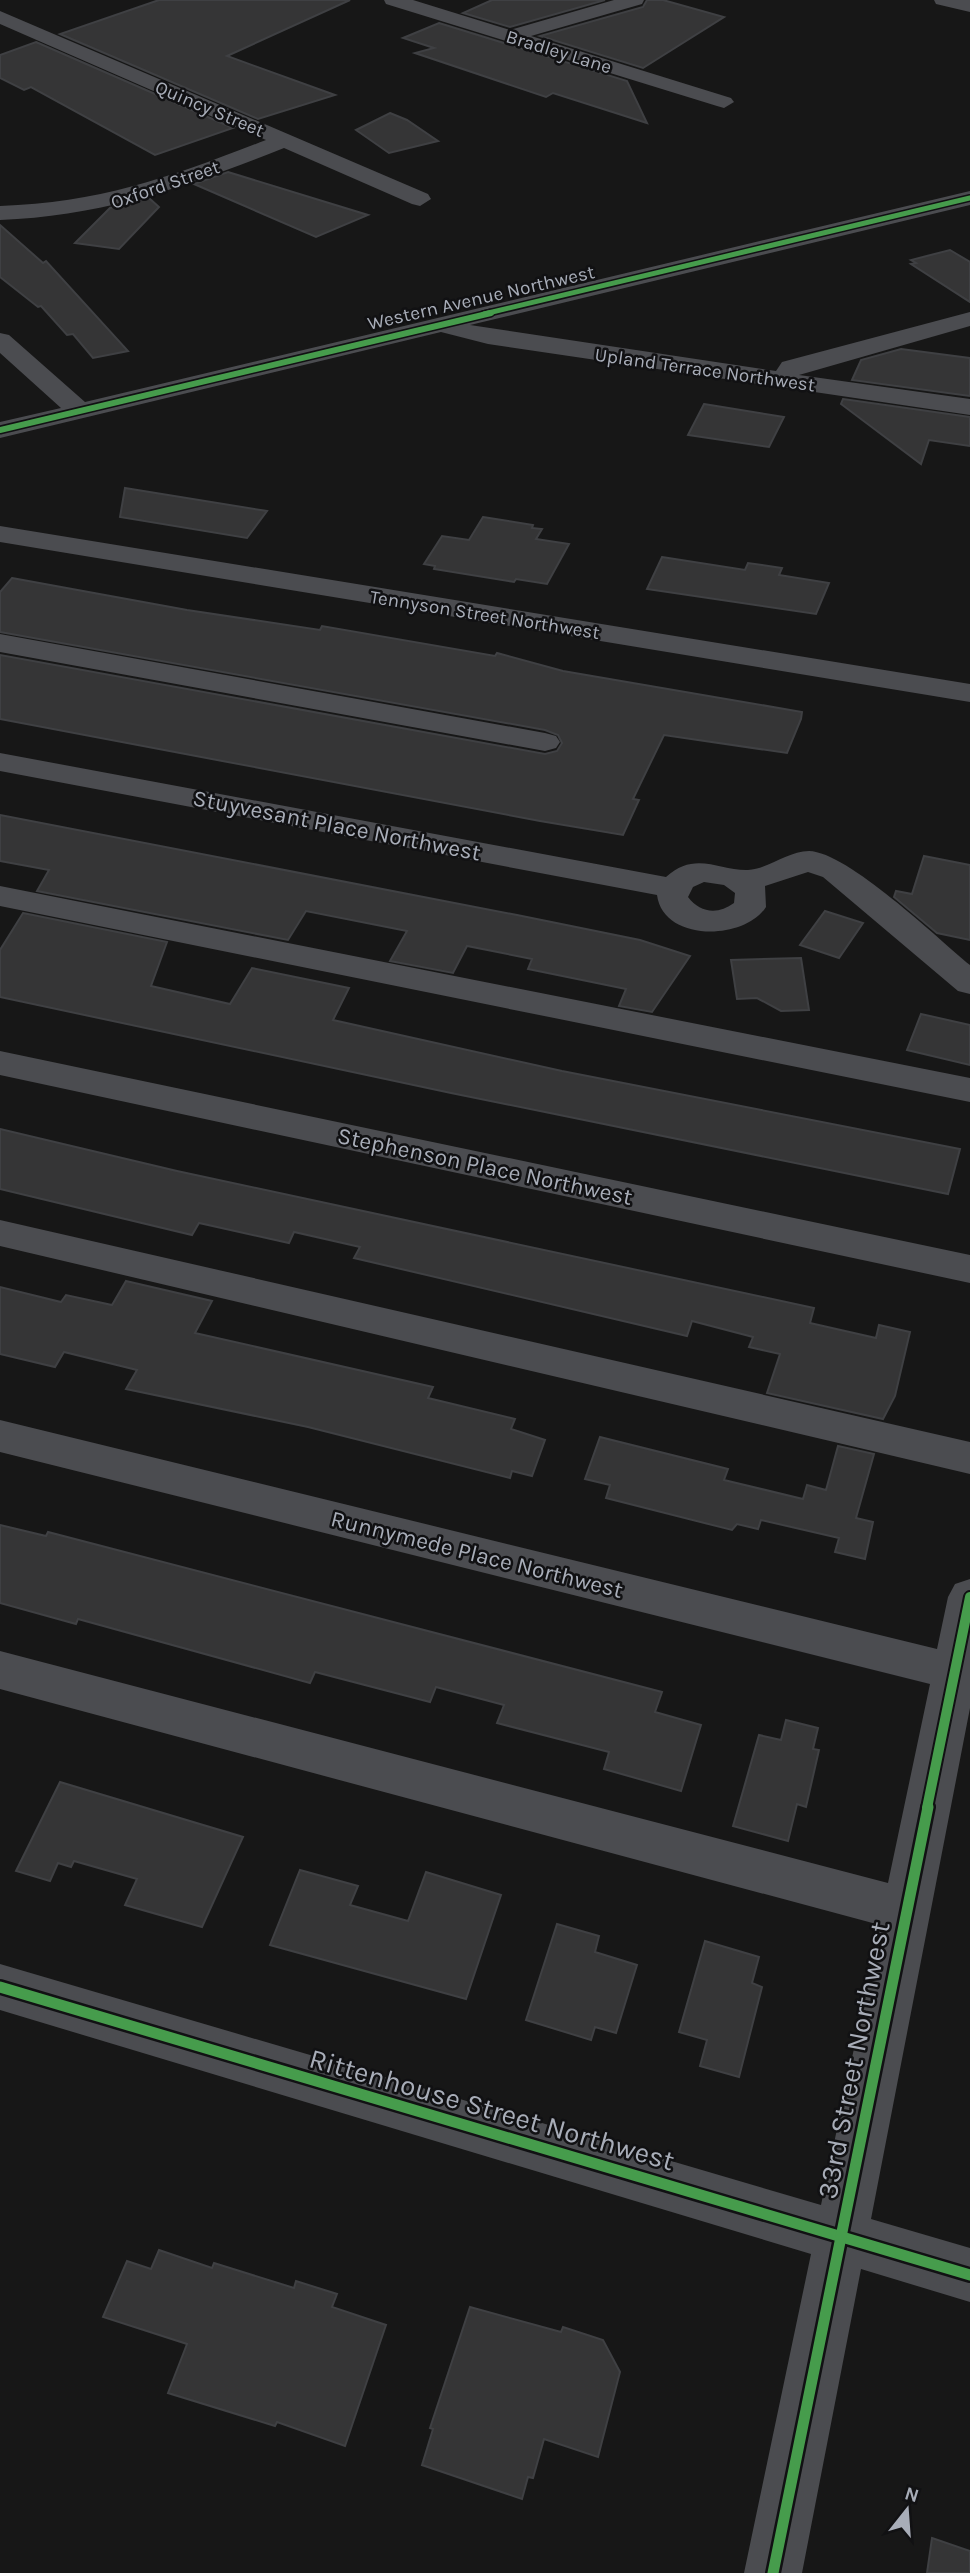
<svg xmlns="http://www.w3.org/2000/svg" width="970" height="2573" font-family="Karla,sans-serif">
  <style>
    .building { fill: #353536; stroke: #3f4043; stroke-width: 2 }
    .lines { fill: none; stroke-linecap: round; stroke-linejoin: round }
    .minor { fill: #4b4c50; fill-rule: evenodd }
    .cycleway-far3-casing { stroke: #111113; stroke-width: 8 }
    .cycleway-far2-casing { stroke: #111113; stroke-width: 9 }
    .cycleway-far1-casing { stroke: #111113; stroke-width: 14 }
    .cycleway-casing { stroke: #111113; stroke-width: 16 }
    .cycleway-far3 { stroke: #469c4c; stroke-width: 5 }
    .cycleway-far2 { stroke: #469c4c; stroke-width: 6 }
    .cycleway-far1 { stroke: #469c4c; stroke-width: 10 }
    .cycleway { stroke: #469c4c; stroke-width: 11 }
    .labels { text-anchor: middle; stroke-width: 5; stroke-linejoin: round; paint-order: stroke }
    .far-street-label { font-size: 19px; fill: #a8adb8; stroke: #111113 }
    .street-label { font-size: 23px; fill: #a8adb8; stroke: #111113 }
    .near-street-label { font-size: 28px; fill: #a8adb8; stroke: #111113 }
  </style>
  <rect width="100%" height="100%" fill="#171717"/>
  <g class="building">
    <polygon points="159,0 350,0 227,56 335,95 258,119 60,34"/>
    <polygon points="492,0 605,0 510,27 463,13"/>
    <polygon points="647,0 663,0 724,17 643,68 540,36 643,7"/>
    <polygon points="439,23 627,81 647,123 553,93 546,97 415,53 434,48 403,38"/>
    <polygon points="36,42 233,128 155,155 31,87 24,90 0,78 0,55"/>
    <polygon points="390,113 407,120 438,141 389,153 356,130"/>
    <polygon points="228,172 368,215 316,237 194,184"/>
    <polygon points="149,198 159,207 119,249 75,243 110,208"/>
    <polygon points="0,225 43,263 46,261 128,351 93,358 73,334 67,335 41,306 38,307 0,277"/>
    <polygon points="950,250 970,262 970,302 911,264 916,263 911,260"/>
    <polygon points="901,349 970,358 970,396 852,380 861,360"/>
    <polygon points="843,399 970,417 970,446 929,440 921,464 841,404"/>
    <polygon points="704,404 784,417 769,447 688,435"/>
    <polygon points="125,488 267,511 247,538 120,517"/>
    <polygon points="483,517 533,525 532,528 542,529 536,539 569,544 547,584 516,579 514,582 434,569 435,566 424,564 442,536 469,540"/>
    <polygon points="662,557 745,570 748,563 782,568 779,575 829,583 816,614 647,589"/>
    <polygon points="12,578 187,610 320,630 322,626 495,656 497,653 563,671 802,712 801,719 787,753 664,735 633,799 639,800 623,835 540,821 0,719 0,655 545,754 557,751 562,743 558,735 545,730 0,632 0,592"/>
    <polygon points="0,815 517,915 640,940 690,956 652,1012 619,1006 626,989 528,969 532,959 467,946 453,973 390,961 407,931 306,911 288,940 37,891 49,870 0,861"/>
    <polygon points="924,856 970,865 970,940 937,933 894,897 896,891 912,894"/>
    <polygon points="825,911 863,923 839,958 800,945"/>
    <polygon points="23,913 167,942 151,986 230,1004 252,968 349,988 333,1020 562,1071 960,1149 948,1194 451,1093 0,997 0,950"/>
    <polygon points="801,958 809,1010 781,1011 757,998 737,999 731,960"/>
    <polygon points="921,1014 970,1025 970,1065 907,1050"/>
    <polygon points="0,1129 177,1171 814,1308 810,1323 876,1338 879,1325 910,1332 895,1396 883,1419 767,1393 780,1354 749,1347 753,1337 692,1321 687,1336 354,1258 360,1247 294,1232 289,1243 199,1223 192,1235 0,1189"/>
    <polygon points="126,1281 212,1301 195,1333 433,1387 428,1398 515,1419 511,1429 545,1440 532,1476 512,1471 510,1478 308,1427 126,1389 137,1370 64,1352 55,1367 0,1354 0,1287 61,1302 66,1295 112,1305"/>
    <polygon points="600,1437 728,1469 724,1480 803,1499 807,1485 826,1490 838,1446 874,1454 856,1518 873,1522 865,1559 835,1552 839,1538 761,1520 758,1529 737,1524 732,1530 606,1498 610,1485 585,1479"/>
    <polygon points="0,1525 46,1536 48,1532 662,1692 655,1712 701,1725 681,1791 604,1769 609,1752 497,1723 504,1705 436,1687 430,1702 315,1672 310,1683 78,1619 76,1624 0,1603"/>
    <polygon points="786,1720 818,1728 813,1749 819,1750 806,1807 797,1804 788,1841 733,1826 759,1735 781,1740"/>
    <polygon points="60,1782 243,1837 202,1927 125,1905 137,1879 74,1861 71,1867 58,1863 50,1881 16,1871"/>
    <polygon points="300,1870 358,1886 350,1905 408,1921 426,1872 501,1895 466,1999 270,1945"/>
    <polygon points="557,1924 599,1936 595,1952 637,1965 616,2033 595,2027 591,2040 526,2020"/>
    <polygon points="705,1941 759,1957 752,1983 762,1987 739,2077 700,2066 707,2040 679,2032"/>
    <polygon points="159,2250 212,2268 214,2263 294,2288 296,2281 337,2294 332,2307 386,2325 345,2446 277,2422 275,2426 168,2393 187,2344 103,2317 127,2261 151,2269"/>
    <polygon points="470,2307 561,2332 563,2327 603,2340 620,2372 598,2457 544,2439 533,2478 528,2477 522,2499 422,2465 433,2429 430,2428"/>
    <polygon points="932,2538 970,2551 970,2573 927,2573"/>
  </g>
  <g class="lines">
    <g class="minor">
      <polygon points="384,0 413,0 510,30 614,0 644,0 642,4 531,36 731,98 734,102 724,108 717,106 386,4"/>
      <polygon points="934,0 970,0 970,12 936,4"/>
      <path d="M0,11L428,194L431,199L420,206L412,204L284,148C188,186 104,216 0,220V206C101,203 173,176 266,140L0,24Z"/>
      <polygon points="970,191 970,205 470,325 776,371 782,362 970,312 970,326 799,375 970,399 970,415 488,344 441,332 0,438 0,422 61,408 0,353 0,333 9,335 85,402"/>
      <polygon points="0,526 970,684 970,702 0,542"/>
      <polygon points="0,634 545,733 556,736 560,742 556,748 545,751 0,652"/>
      <path d="M0,753L666,877C695,850 720,871 748,870C768,869 788,851 809,851C848,852 938,939 970,965V994L958,991L823,877L808,872L765,886L766,907C744,941 663,942 657,895L0,771ZM704,882L724,885L735,893L734,903C718,915 700,913 688,897L693,887Z"/>
      <polygon points="0,886 970,1078 970,1102 0,906"/>
      <polygon points="0,1051 970,1255 970,1283 0,1075"/>
      <polygon points="0,1220 970,1442 970,1474 0,1246"/>
      <polygon points="0,1420 937,1649 948,1597 955,1584 970,1579 970,1708 871,2219 970,2248 970,2302 861,2269 802,2573 744,2573 811,2254 0,2010 0,1964 821,2205 880,1925 0,1689 0,1651 888,1883 930,1684 0,1452"/>
    </g>
    <g class="cycleway-far3-casing">
      <polyline id="cycleway-far3" points="484,314 970,198"/>
    </g>
    <g class="cycleway-far2-casing">
      <polyline id="cycleway-far2" points="0,430 491,313"/>
    </g>
    <g class="cycleway-far1-casing">
      <polyline id="cycleway-far1" points="927,1808 970,1597"/>
    </g>
    <g class="cycleway-casing">
      <g id="cycleway">
        <polyline points="0,1987 970,2275"/>
        <polyline points="773,2573 928,1807"/>
      </g>
    </g>
    <use href="#cycleway-far3" class="cycleway-far3"/>
    <use href="#cycleway-far2" class="cycleway-far2"/>
    <use href="#cycleway-far1" class="cycleway-far1"/>
    <use href="#cycleway" class="cycleway"/>
  </g>
  <g class="labels">
    <g class="far-street-label">
      <text transform="translate(559 51) rotate(17)" y="7">Bradley Lane</text>
      <text transform="translate(210 108) rotate(23)" y="7">Quincy Street</text>
      <text transform="translate(165 184) rotate(-19)" y="7">Oxford Street</text>
      <text transform="translate(481 297) rotate(-13)" y="7">Western Avenue Northwest</text>
      <text transform="translate(705 369) rotate(8)" y="7">Upland Terrace Northwest</text>
      <text transform="translate(485 614) rotate(9)" y="7">Tennyson Street Northwest</text>
    </g>
    <g class="street-label">
      <text transform="translate(337 825) rotate(11)" y="8">Stuyvesant Place Northwest</text>
      <text transform="translate(485 1166) rotate(12)" y="8">Stephenson Place Northwest</text>
      <text transform="translate(477 1554) rotate(14)" y="8">Runnymede Place Northwest</text>
    </g>
    <g class="near-street-label">
      <text transform="translate(853 2060) rotate(-79)" y="10">33rd Street Northwest</text>
      <text transform="translate(492 2109) rotate(16)" y="10">Rittenhouse Street Northwest</text>
    </g>
  </g>
  <g transform="translate(907 2510) rotate(17)" stroke="#111113" stroke-width="5" paint-order="stroke">
  <path d="M0-5L12 26L0 18L-12 26Z" fill="#a8adb8"/>
  <text y="-10" font-size="19" font-weight="bold" text-anchor="middle" fill="#a8adb8">N</text>
  </g>
</svg>
